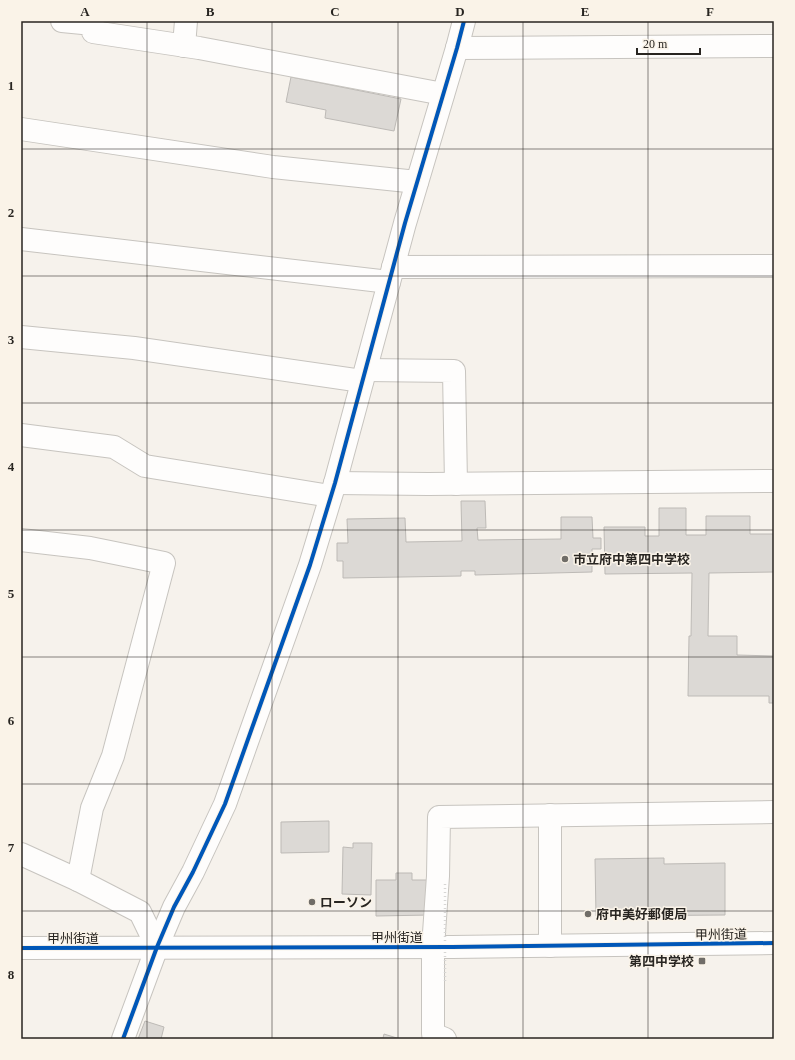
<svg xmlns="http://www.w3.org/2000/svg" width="795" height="1060" font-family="'Times New Roman','Noto Sans JP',serif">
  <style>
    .building { fill: #dcd9d5; stroke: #bdbab6 }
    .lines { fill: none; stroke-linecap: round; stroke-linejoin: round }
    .minor-casing { stroke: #c7c4bf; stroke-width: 24 }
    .highway-casing { stroke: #c7c4bf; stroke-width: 24 }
    .minor { stroke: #fefdfc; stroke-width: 22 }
    .highway { stroke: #fefdfc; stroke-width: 22 }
    .path-bridge { stroke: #d7d6d4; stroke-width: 2.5; stroke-dasharray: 1 3; stroke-linecap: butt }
    .cycleway-casing { stroke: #faf3e8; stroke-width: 6 }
    .cycleway { stroke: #0057b8; stroke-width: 4 }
    .grid { fill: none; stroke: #282521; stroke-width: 1; stroke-opacity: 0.55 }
    .poi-dot { fill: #706d68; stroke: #faf3e8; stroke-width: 1.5 }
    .labels { text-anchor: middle; stroke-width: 3; stroke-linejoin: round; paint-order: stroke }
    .poi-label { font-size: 13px; font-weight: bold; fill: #282521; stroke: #faf3e8; text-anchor: start }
    .street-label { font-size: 13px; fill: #282521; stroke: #faf3e8 }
    .neatline { fill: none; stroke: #282521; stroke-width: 1.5 }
    .grid-label { font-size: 13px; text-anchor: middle; font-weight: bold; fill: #282521 }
  </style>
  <rect width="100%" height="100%" fill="#f6f2ec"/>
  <g class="building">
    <polygon points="291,77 401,99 394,131 325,118 326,110 286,102"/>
    <polygon points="461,501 485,501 486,528 477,528 478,540 561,539 561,517 592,517 593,538 601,538 601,549 592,549 592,572 475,575 475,571 461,571 461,576 343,578 343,561 337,561 337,543 348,543 347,519 405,518 406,542 462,541"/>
    <polygon points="659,508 686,508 686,535 706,535 706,516 750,516 750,534 774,534 774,572 709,573 708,636 737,636 737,655 774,656 774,703 769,703 769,696 688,696 689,636 691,636 692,573 605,574 604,527 645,527 645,536 659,536"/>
    <polygon points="329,821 329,852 281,853 281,822"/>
    <polygon points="353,843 372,843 371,895 342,894 343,847 353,848"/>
    <polygon points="664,858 664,864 725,863 725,915 596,916 595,859"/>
    <polygon points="396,873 412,873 412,880 430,880 430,915 376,916 376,880 396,880"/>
    <polygon points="145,1021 164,1027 161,1039 138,1039"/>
    <polygon points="384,1034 400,1039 380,1039 380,1038 383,1038"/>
  </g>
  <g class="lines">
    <g class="minor-casing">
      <g id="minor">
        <polyline points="62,21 93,24 93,32 199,48 443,94"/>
        <polyline points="184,46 186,21"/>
        <polyline points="457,48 774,46"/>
        <polyline points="21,129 273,167 417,182"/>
        <polyline points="21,239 389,282"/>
        <polyline points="393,267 774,266"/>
        <polyline points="21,337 134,348 362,381"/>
        <polyline points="366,370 454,371 456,484"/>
        <polyline points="21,435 114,447 145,466 330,496"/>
        <polyline points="335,483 428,484 774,481"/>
        <polyline points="21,540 90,548 164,563 113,756 92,808 78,880"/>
        <polyline points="550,815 550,946"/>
        <polyline points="21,854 78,880 140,912 157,947"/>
        <polyline points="123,1039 157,947 174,907 193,872 225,804 310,565 335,483 405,223 457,48 464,21"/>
        <polyline points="445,1039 433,1034 433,947 438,876 439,817 774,812"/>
      </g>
    </g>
    <g class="highway-casing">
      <polyline id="highway" points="21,948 452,947 774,943"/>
    </g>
    <use href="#minor" class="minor"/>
    <use href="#highway" class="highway"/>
    <polyline class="path-bridge" points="445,884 445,981"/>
    <g class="cycleway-casing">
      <g id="cycleway">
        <polyline points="21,948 452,947 774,943"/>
        <polyline points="123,1039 157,947 174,907 193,872 225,804 310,565 335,483 405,223 457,48 464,21"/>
      </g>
    </g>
    <use href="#cycleway" class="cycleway"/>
  </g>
  <path class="grid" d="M147,21V1039M272,21V1039M398,21V1039M523,21V1039M648,21V1039M21,149H774M21,276H774M21,403H774M21,530H774M21,657H774M21,784H774M21,911H774"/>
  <g class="poi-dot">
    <circle cx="565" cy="559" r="4"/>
    <circle cx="312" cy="902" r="4"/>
    <circle cx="588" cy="914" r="4"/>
    <rect x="698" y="957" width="8" height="8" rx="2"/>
  </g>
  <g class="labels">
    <g class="poi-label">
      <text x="573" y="564">市立府中第四中学校</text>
      <text x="320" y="907">ローソン</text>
      <text x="596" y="919">府中美好郵便局</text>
      <text x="694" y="966" text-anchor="end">第四中学校</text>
    </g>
    <g class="street-label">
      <text transform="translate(721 934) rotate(-1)" y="5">甲州街道</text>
      <text x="397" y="942">甲州街道</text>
      <text x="73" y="943">甲州街道</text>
    </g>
  </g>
  <rect width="795" height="1060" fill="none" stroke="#faf3e8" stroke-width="44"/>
  <path d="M637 48v6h63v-6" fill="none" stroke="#282521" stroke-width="2"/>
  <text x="643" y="48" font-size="12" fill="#282521" stroke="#faf3e8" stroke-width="3" paint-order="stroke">20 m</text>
  <rect x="22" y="22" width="751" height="1016" class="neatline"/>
  <g class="grid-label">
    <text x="85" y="16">A</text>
    <text x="210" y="16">B</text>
    <text x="335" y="16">C</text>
    <text x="460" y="16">D</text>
    <text x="585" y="16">E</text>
    <text x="710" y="16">F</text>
    <text x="11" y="90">1</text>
    <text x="11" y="217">2</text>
    <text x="11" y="344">3</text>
    <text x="11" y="471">4</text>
    <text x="11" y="598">5</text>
    <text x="11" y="725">6</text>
    <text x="11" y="852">7</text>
    <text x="11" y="979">8</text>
  </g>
</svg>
